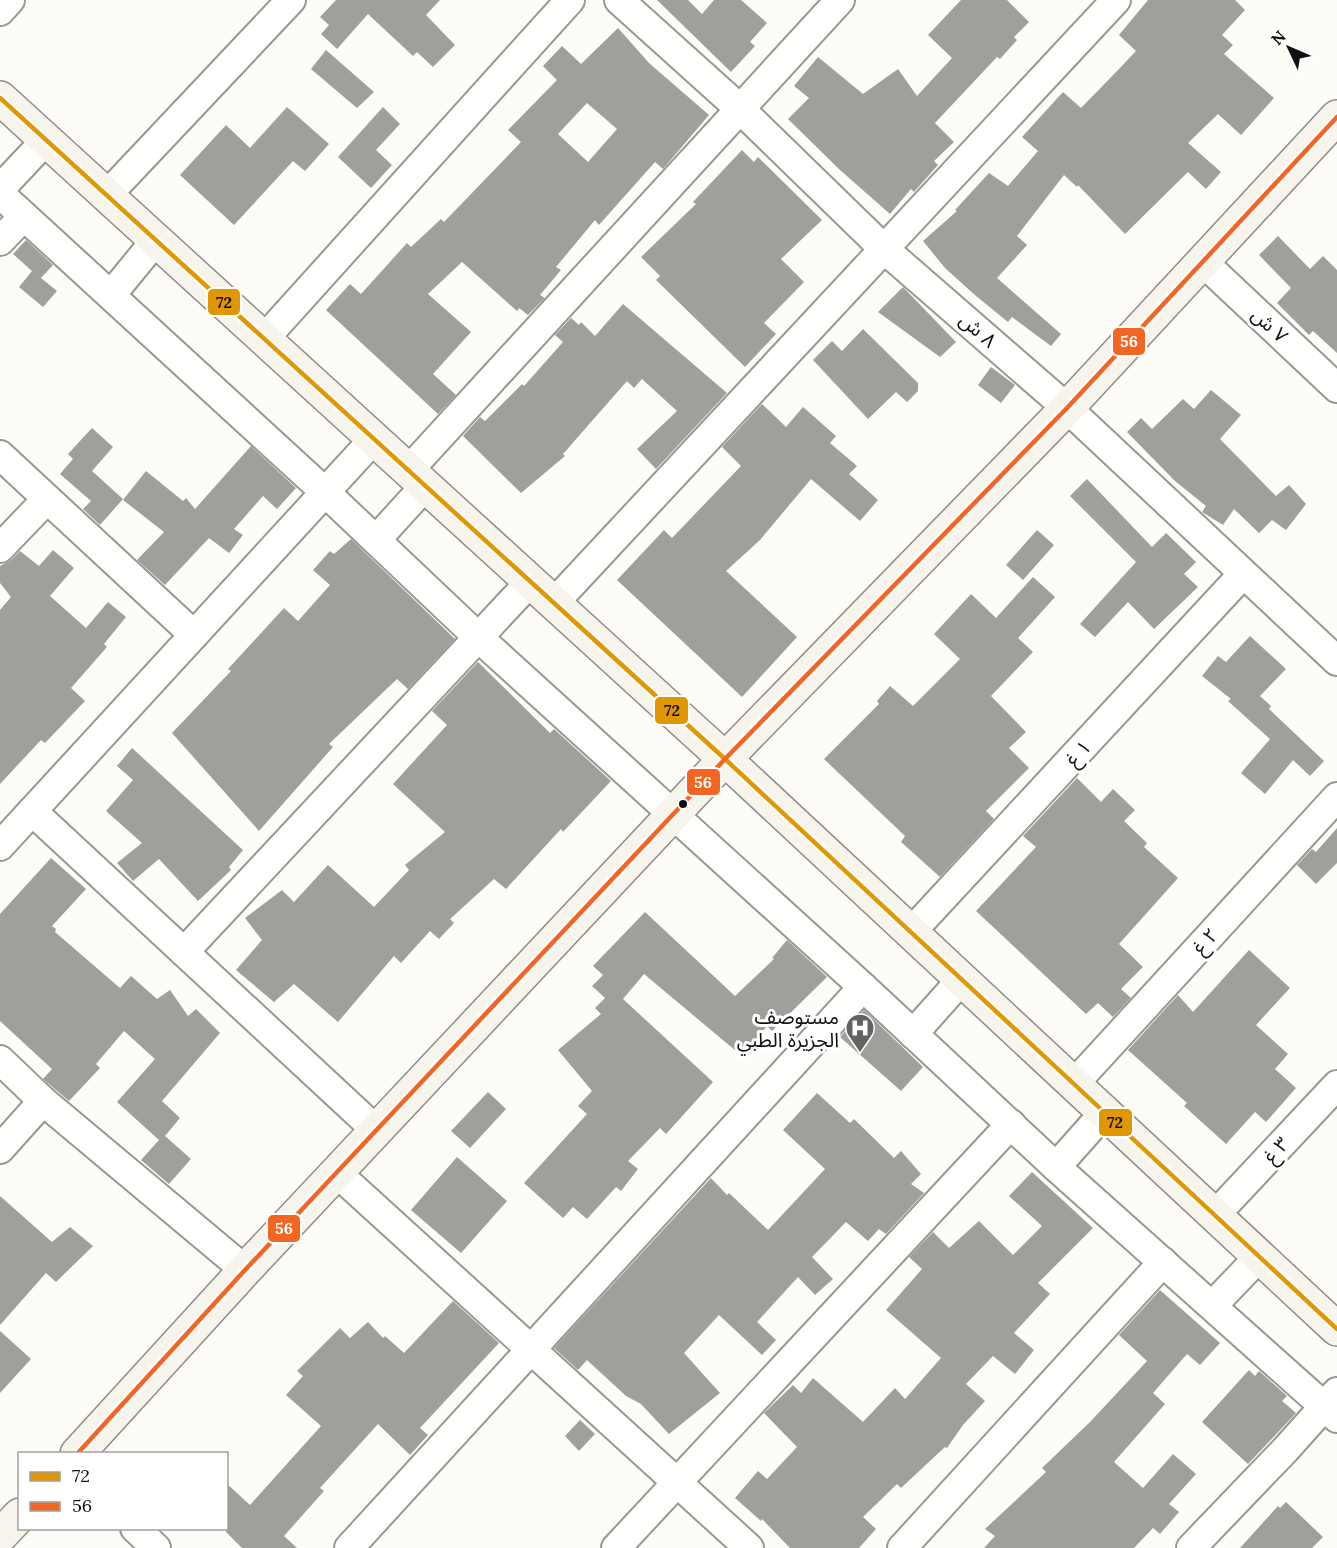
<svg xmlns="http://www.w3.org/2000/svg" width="1337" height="1548" font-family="Lora,'Noto Sans Arabic',serif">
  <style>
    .building { fill: #a19f9c; fill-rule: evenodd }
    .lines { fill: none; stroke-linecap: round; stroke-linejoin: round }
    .street-casing { stroke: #979795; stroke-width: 32 }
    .secondary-casing { stroke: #8e8d8b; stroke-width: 36 }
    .street { stroke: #fffffe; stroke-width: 28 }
    .secondary { stroke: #f6f4eb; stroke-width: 33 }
    .bus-1-casing { stroke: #fff; stroke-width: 9 }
    .bus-2-casing { stroke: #fff; stroke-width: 9 }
    .bus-1 { stroke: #e09702; stroke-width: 4.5 }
    .bus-2 { stroke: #f26522; stroke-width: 4.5 }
    .bus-dot { fill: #111; stroke: #fff; stroke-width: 2 }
    .labels { text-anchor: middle; stroke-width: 6; stroke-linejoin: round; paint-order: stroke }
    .street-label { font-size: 20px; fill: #111; stroke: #fff }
    .poi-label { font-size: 20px; fill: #111; stroke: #fff; text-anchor: end }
    .line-badge { stroke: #fff; stroke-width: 2 }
    .badge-label { font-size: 16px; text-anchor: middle; font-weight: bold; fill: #fff }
    .pale-badge-label { font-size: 16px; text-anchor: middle; font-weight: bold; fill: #111 }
  </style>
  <rect width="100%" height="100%" fill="#fdfcf7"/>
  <g class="building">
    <polygon points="336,0 440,0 426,15 455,45 433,67 417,52 413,56 368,14 337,49 321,34 329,25 320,17"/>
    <polygon points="657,0 688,0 702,14 714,0 741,0 767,23 750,42 755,46 731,72"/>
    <polygon points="961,0 1007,0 1029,22 1014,37 1017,40 1000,59 997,57 935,123 954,142 934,161 938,165 914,192 911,189 890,214 840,170 788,119 809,98 794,86 818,57 863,94 898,69 917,96 952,58 928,35"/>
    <polygon points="1148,0 1235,0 1245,10 1222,35 1233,45 1224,54 1274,98 1241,135 1218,114 1188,143 1221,172 1206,189 1188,172 1125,234 1078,185 1077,187 1064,175 1017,236 1027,245 997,278 1061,334 1051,346 1012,317 1008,322 976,296 945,268 923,241 957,211 955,210 989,173 1008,186 1038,151 1022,137 1063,92 1081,108 1119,69 1136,51 1119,35"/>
    <path d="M618,28L649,63L709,115L663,169L655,162L599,225L595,220L556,267L561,270L540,295L545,298L528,315L519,308L517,311L462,262L428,294L471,332L433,374L456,395L438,414L326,310L350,284L361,294L407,243L411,247L441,219L444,222L521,142L508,130L557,80L543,66L562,46L581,64ZM587,103L617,129L588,162L558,134Z"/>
    <polygon points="326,50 374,92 357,108 311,69"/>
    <polygon points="287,107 329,144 305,171 293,161 234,225 180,175 226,125 250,148"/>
    <polygon points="383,107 400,124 376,150 392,165 371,188 338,157"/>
    <polygon points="742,150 754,162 758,157 822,220 781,259 804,282 764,323 776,334 745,367 656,280 660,276 641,257 696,204 693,202"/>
    <polygon points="1278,236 1310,269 1323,256 1337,270 1337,353 1313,331 1309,335 1277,303 1291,288 1259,255"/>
    <polygon points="26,240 53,265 41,278 57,291 43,307 19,287 32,271 13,254"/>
    <polygon points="903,287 956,342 940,357 878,312"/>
    <polygon points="623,304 727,393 656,469 637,449 677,411 642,379 634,388 627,381 563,454 565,456 521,493 463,436 480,417 485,421 522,384 524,386 563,342 555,335 571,318 579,325 581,322 595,336"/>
    <polygon points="863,329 918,383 918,391 907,402 896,392 868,419 813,360 832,341 842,351"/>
    <polygon points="991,367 1015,385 1001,403 978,385"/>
    <polygon points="1211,390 1241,415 1220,439 1276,496 1289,485 1306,504 1286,530 1272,520 1259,533 1234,509 1223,525 1202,512 1206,506 1175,481 1127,432 1141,418 1152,429 1183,399 1194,409"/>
    <polygon points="762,404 786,427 803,407 836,436 830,443 857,466 849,474 878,500 860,521 811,479 760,540 726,571 797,637 742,697 617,580 664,530 672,538 741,466 722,447"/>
    <polygon points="92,428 113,447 92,471 123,499 100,525 83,509 91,501 60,474 73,459 68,454"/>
    <polygon points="251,446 296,488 277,509 263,496 234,529 243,535 229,553 209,538 165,585 137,560 164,532 123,500 146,471 183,501 186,498 195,509"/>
    <polygon points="1087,479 1152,547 1166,533 1196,562 1184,574 1198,587 1154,629 1128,602 1095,637 1080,624 1136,562 1070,496"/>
    <polygon points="1037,530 1054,545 1023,580 1006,565"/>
    <polygon points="351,539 455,639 408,689 397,679 329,744 333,747 259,831 172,733 231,671 228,669 284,608 298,621 330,585 313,570 330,551 334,554"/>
    <polygon points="53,550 74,568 50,596 86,628 108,602 126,617 104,644 107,647 71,688 85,701 45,743 41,740 0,784 0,610 11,597 0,583 0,566 11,560 20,551 39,566"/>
    <polygon points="1033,577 1055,597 1018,638 1033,652 991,696 1026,732 1009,748 1029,768 986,811 994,819 940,877 901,842 905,836 824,759 879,704 877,701 890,686 913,706 960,659 934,634 971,594 996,618"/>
    <polygon points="1250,636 1286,669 1260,696 1271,706 1269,709 1324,761 1310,776 1293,760 1265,794 1241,773 1270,739 1228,701 1231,699 1202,676 1218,656 1226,662"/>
    <polygon points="478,662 550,733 554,729 611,781 563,832 561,829 506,889 494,879 450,919 454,923 439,939 430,931 401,963 394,956 338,1022 294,984 274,1002 236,970 262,940 245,918 282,890 294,902 328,865 374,907 409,870 405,865 445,832 393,784 447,725 432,711"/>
    <polygon points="132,748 243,850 229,867 231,870 198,901 159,859 133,881 117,863 142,843 106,811 133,780 117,766"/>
    <polygon points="1077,778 1101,802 1113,789 1135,810 1124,821 1147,843 1144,847 1178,878 1119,944 1143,967 1121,989 1131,998 1113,1017 1098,1003 1086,1014 976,911 1036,847 1023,836"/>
    <polygon points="1337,828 1337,863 1316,884 1297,865 1312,849 1316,852"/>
    <polygon points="51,858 86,889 52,926 56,929 55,932 120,988 131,976 157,999 170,990 188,1016 196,1009 220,1033 162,1101 180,1118 165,1136 191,1159 169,1184 141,1160 159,1140 117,1102 155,1059 124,1031 96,1064 100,1068 69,1101 43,1079 52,1069 0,1021 0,914"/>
    <polygon points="645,912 735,996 774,959 772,958 787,940 827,977 772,1031 767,1026 742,1056 644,974 623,999 713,1082 666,1134 660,1128 628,1161 638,1169 621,1191 616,1187 587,1219 573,1207 563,1218 524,1183 587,1114 578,1106 592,1091 558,1050 601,1014 595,1008 605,998 592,986 603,975 593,966"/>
    <polygon points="1249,950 1290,988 1256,1025 1288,1054 1275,1069 1296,1088 1266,1122 1255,1112 1226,1144 1184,1106 1187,1103 1128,1050 1178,995 1193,1012"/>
    <polygon points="864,1010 923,1067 901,1091 840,1037"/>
    <polygon points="488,1092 506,1109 470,1148 451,1131"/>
    <polygon points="817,1093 850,1123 854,1119 894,1158 901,1151 921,1174 911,1184 924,1193 886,1234 879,1229 868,1241 846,1222 812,1257 833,1279 815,1295 798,1277 757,1322 776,1340 762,1355 719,1315 684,1353 720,1393 669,1434 641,1404 626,1396 587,1360 578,1370 554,1348 711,1178 727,1195 729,1193 768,1230 825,1169 783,1130"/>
    <polygon points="457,1157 507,1201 461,1253 411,1210"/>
    <polygon points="1032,1172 1093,1228 1038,1283 1050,1294 1014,1333 1034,1350 1015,1374 993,1356 966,1384 985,1401 963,1425 947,1448 945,1447 901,1488 897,1484 863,1517 876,1529 859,1548 790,1548 762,1519 761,1521 735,1498 758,1471 767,1479 797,1447 764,1413 793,1385 801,1393 813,1378 863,1422 895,1388 905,1399 941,1358 886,1310 922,1269 909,1257 933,1232 949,1248 979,1221 1013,1255 1042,1226 1009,1196"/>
    <polygon points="0,1196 52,1242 70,1227 93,1246 56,1282 46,1273 0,1325"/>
    <polygon points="1160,1290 1220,1343 1200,1365 1187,1354 1153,1393 1165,1404 1114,1462 1143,1488 1173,1454 1196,1474 1169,1504 1179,1512 1160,1534 1153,1528 1134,1548 984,1548 995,1536 985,1529 1046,1472 1042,1468 1090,1422 1147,1361 1119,1335"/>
    <polygon points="453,1301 499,1343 420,1428 428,1435 410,1455 378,1424 320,1488 324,1491 284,1536 297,1548 242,1548 226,1532 226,1483 250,1505 321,1426 286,1395 303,1376 297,1371 340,1328 350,1338 368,1322 383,1338 385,1336 404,1353"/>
    <polygon points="0,1331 31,1359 0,1393"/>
    <polygon points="1249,1370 1255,1376 1259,1371 1287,1396 1282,1401 1296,1413 1248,1464 1202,1422"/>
    <polygon points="580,1420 595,1434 579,1451 565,1436"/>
    <polygon points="1286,1502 1323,1537 1312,1548 1240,1548 1278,1506 1280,1508"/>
  </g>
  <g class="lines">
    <g class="street-casing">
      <g id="street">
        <polyline points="619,0 740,109 884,249 1067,408 1337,661"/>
        <polyline points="0,11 10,0"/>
        <polyline points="0,189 46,140"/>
        <polyline points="0,194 325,492 479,638 863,987 1056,1167 1337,1418"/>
        <polyline points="107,195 291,0"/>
        <polyline points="0,241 24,216"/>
        <polyline points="1203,262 1337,388"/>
        <polyline points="111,295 156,240"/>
        <polyline points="264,339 570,0"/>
        <polyline points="0,455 194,635"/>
        <polyline points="408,471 840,0"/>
        <polyline points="376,540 425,486"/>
        <polyline points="0,548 47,499"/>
        <polyline points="554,603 1116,0"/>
        <polyline points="32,811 377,1131"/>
        <polyline points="0,846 373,440"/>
        <polyline points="912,931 1243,574"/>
        <polyline points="184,952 530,582"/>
        <polyline points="913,1034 962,979"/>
        <polyline points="0,1060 43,1101 245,1270"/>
        <polyline points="1073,1085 1337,797"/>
        <polyline points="0,1149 43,1101"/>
        <polyline points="1056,1167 1104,1113"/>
        <polyline points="337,1173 749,1548"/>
        <polyline points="1215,1215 1337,1085"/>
        <polyline points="1213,1305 1260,1256"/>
        <polyline points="135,1528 156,1548"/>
        <polyline points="349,1548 863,987"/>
        <polyline points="616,1548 1011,1124"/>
        <polyline points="902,1548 1163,1262"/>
        <polyline points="1191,1548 1286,1449 1337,1392"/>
      </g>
    </g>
    <g class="secondary-casing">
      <g id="secondary">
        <polyline points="0,98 725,759 1337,1329"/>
        <polyline points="77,1454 245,1270 725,759 1067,408 1337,117"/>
        <polyline points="0,1536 20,1515"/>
      </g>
    </g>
    <use href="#street" class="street"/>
    <use href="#secondary" class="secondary"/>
    <g class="bus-1-casing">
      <polyline id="bus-1" points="0,98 725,759 1337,1329"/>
    </g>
    <g class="bus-2-casing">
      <polyline id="bus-2" points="77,1454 245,1270 725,759 1067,408 1337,117"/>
    </g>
    <use href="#bus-1" class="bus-1"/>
    <use href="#bus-2" class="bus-2"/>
  </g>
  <defs>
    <g id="hospital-pin" transform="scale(1.5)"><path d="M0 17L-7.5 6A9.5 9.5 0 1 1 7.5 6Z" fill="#646362" stroke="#fff"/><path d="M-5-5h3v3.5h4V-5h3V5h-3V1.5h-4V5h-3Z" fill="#fff"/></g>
  </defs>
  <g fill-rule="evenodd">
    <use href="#hospital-pin" x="860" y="1028"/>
  </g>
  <circle class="bus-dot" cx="683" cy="804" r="5"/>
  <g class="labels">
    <g class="street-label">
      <text transform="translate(1270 325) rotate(43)" y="7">٧ ش</text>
      <text transform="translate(978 330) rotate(41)" y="7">٨ ش</text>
      <text transform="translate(1078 753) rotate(-47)" y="7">١ غ</text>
      <text transform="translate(1205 941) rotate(-47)" y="7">٢ غ</text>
      <text transform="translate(1276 1150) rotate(-47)" y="7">٣ غ</text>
    </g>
    <g class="poi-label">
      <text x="839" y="1024">مستوصف<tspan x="839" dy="23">الجزيرة الطبي</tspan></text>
    </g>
  </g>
  <g class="line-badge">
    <rect x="207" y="288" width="34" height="28" rx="6" fill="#e09702"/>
    <rect x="1112" y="327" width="34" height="29" rx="6" fill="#f26522"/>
    <rect x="654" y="696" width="35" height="29" rx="6" fill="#e09702"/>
    <rect x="686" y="768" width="35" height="28" rx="6" fill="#f26522"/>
    <rect x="1098" y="1108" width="35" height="29" rx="6" fill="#e09702"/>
    <rect x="267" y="1214" width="34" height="29" rx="6" fill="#f26522"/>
  </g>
  <g class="badge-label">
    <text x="1129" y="347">56</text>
    <text x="703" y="788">56</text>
    <text x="284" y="1234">56</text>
  </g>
  <g class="pale-badge-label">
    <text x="224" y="308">72</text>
    <text x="672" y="716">72</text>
    <text x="1115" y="1128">72</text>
  </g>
  <rect x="18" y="1452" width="210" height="78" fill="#ffffff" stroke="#a0a0a0" stroke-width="1.5"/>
  <rect x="30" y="1472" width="30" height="9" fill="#e09702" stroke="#a0a0a0" stroke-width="1.5"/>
  <text x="72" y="1482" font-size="18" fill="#111111">72</text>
  <rect x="30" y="1502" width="30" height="9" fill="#f26522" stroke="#a0a0a0" stroke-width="1.5"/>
  <text x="72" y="1512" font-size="18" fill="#111111">56</text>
  <g transform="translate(1289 48) rotate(314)" stroke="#ffffff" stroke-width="4.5" paint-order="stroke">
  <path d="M0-4.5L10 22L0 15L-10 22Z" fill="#111111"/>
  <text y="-9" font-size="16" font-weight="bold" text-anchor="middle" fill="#111111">N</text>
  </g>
</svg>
